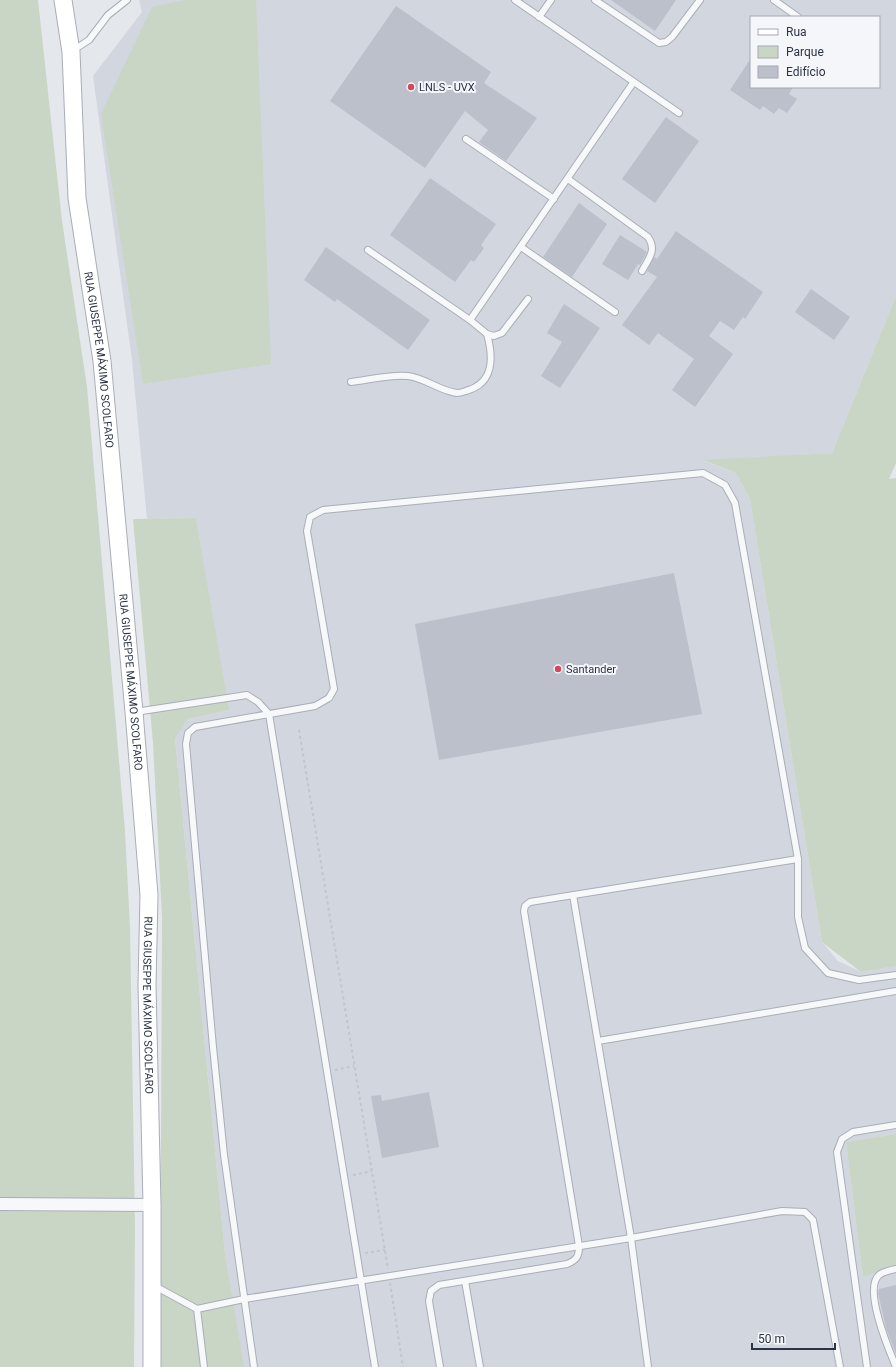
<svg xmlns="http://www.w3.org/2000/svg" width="896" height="1367" font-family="Roboto,sans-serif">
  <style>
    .built { fill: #d2d6de; fill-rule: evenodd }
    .green { fill: #c9d6c5 }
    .building { fill: #bbc0ca }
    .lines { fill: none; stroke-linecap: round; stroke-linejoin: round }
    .lane-casing { stroke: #a9aeb7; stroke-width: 8 }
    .street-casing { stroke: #a9aeb7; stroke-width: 14 }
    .secondary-casing { stroke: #a9aeb7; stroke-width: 19 }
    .path { stroke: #c2c5cb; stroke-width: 2; stroke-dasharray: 3 3; stroke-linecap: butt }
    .lane { stroke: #f7f8fa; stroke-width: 6 }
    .street { stroke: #f7f8fa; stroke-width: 12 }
    .secondary { stroke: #fff; stroke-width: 17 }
    .poi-dot { fill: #d1495b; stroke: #f4f6f9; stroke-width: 1.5 }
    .labels { text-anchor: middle; stroke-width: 4; stroke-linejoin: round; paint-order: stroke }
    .poi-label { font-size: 11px; fill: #2b3445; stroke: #f4f6f9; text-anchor: start }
    .street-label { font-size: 11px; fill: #2b3445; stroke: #f4f6f9 }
  </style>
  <rect width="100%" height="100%" fill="#e4e7ec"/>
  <path class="built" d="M139,0H896V296L832,453L704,461L736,473L750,499L822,942L838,961L861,972L896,966V1134L846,1142L863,1276L896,1266V1367H243L225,1254L175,737L188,719L228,710L196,518L147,519L132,360L93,76L142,12ZM751,17H879V87H751Z"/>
  <g class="green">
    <polygon points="0,0 38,0 62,221 87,387 125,831 130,928 135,1227 134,1367 0,1367"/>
    <polygon points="184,0 256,0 271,364 143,384 101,114 152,7"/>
    <polygon points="896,296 896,463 889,479 896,478 896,966 861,972 822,942 750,499 736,473 703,460 832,453"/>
    <polygon points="196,518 229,710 188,719 175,738 225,1254 244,1367 160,1367 162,917 153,743 133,519"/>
    <polygon points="896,1134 896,1266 863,1277 846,1142"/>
  </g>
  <g class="building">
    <polygon points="611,0 676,0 655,31"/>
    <polygon points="396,6 491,72 484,83 537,118 506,161 479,142 488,130 465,111 425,168 330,101"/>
    <polygon points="751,58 751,87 793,87 789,94 797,99 787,113 779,108 774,114 763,106 760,110 730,90"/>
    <polygon points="666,117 699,141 655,203 622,179"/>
    <polygon points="430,178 496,224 481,245 484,248 474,262 471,260 455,282 390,235"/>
    <polygon points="579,203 607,224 572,277 543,257"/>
    <polygon points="676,231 763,292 745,319 743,317 734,330 720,321 709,336 733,354 695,407 672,390 694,359 658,333 649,345 622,325 657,277 647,271 654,257 657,259"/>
    <polygon points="620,235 647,252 640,265 638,264 628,280 602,264"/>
    <polygon points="326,247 430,320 408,350 337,299 335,302 304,280"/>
    <polygon points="811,289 850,317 834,340 795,312"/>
    <polygon points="564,304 600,328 560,388 541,376 562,342 547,333"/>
    <polygon points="674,573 702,714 439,760 415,624"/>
    <polygon points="429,1092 439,1147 382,1158 371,1096 381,1095 382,1101"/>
    <polygon points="896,1285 896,1354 886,1328 878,1293 879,1289"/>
  </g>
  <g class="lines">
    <g class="lane-casing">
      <g id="lane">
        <polyline points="515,0 679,113"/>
        <polyline points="595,0 659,43 666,42 672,37 700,0"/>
        <polyline points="774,0 798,17"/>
        <polyline points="539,17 551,0"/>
        <polyline points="72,51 89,40 108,15 127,0"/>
        <polyline points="466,139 554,199"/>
        <path d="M568,179L648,237C657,250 649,258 642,271"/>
        <polyline points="521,247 615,312"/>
        <polyline points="368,250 470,320"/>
        <polyline points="487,334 494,336 502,333 528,299"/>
        <path d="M351,382C369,380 390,374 408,376C425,378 440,391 457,393C461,393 465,391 469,390C495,381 493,356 487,334L470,320L633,83"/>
        <polyline points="135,712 247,695 258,702 269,714 375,1367"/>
        <polyline points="573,895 631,1238 782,1211 805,1212 813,1220 840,1367"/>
        <polyline points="598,1041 896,991"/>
        <polyline points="465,1281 480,1367"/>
        <polyline points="153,1285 197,1309 204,1367"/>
        <polyline points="197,1309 244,1299 631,1238 648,1367"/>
        <polyline points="254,1367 224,1155 213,1047 186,744 188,733 195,727 315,706 329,698 334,689 307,531 310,517 323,510 703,473 725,485 735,503 798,859 798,917 805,948 828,973 859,980 896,975"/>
        <path d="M440,1367L429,1301L431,1291L439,1285L567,1264C577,1260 579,1256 579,1246L524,911L525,906L530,902L798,859"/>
        <polyline points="867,1367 837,1152 842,1139 853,1132 896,1125"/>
        <path d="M896,1367C889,1350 863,1289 879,1275C883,1272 891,1270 896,1269"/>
      </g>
    </g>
    <g class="street-casing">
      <polyline id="street" points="0,1204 152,1205"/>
    </g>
    <g class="secondary-casing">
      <g id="secondary">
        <path id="s1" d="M63,0L71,52L77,198L102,361L134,712L149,895L147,985L152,1205V1367"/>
      </g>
    </g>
    <g class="path">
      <polyline points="299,730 388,1269"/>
      <polyline points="335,1070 354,1066"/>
      <polyline points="353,1175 372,1171"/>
      <polyline points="365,1253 385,1250"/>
      <polyline points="390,1283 403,1367"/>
    </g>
    <use href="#lane" class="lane"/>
    <use href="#street" class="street"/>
    <use href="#secondary" class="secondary"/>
  </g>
  <g class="poi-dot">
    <circle cx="411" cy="87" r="4"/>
    <circle cx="558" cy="669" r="4"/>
  </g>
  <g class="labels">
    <g class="poi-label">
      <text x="419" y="91">LNLS - UVX</text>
      <text x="566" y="673">Santander</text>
    </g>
    <g class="street-label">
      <text dy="4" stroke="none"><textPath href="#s1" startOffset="362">RUA GIUSEPPE MÁXIMO SCOLFARO</textPath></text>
      <text dy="4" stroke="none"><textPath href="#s1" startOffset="686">RUA GIUSEPPE MÁXIMO SCOLFARO</textPath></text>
      <text dy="4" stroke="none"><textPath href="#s1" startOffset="1010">RUA GIUSEPPE MÁXIMO SCOLFARO</textPath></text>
    </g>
  </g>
  <rect x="750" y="16" width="130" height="72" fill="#f4f6f9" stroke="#a4a8b1"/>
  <rect x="758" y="29" width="20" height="6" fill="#ffffff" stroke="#a4a8b1"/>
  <text x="786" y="36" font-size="12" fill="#2b3445">Rua</text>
  <rect x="758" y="46" width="20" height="12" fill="#c9d6c5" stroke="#a4a8b1"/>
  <text x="786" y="56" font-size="12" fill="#2b3445">Parque</text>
  <rect x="758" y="66" width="20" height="12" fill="#bbc0ca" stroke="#a4a8b1"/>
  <text x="786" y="76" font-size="12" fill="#2b3445">Edifício</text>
  <path d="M752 1343v6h83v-6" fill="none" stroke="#2b3445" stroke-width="2"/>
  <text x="758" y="1343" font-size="12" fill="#2b3445" stroke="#f4f6f9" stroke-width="3" paint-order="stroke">50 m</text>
</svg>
